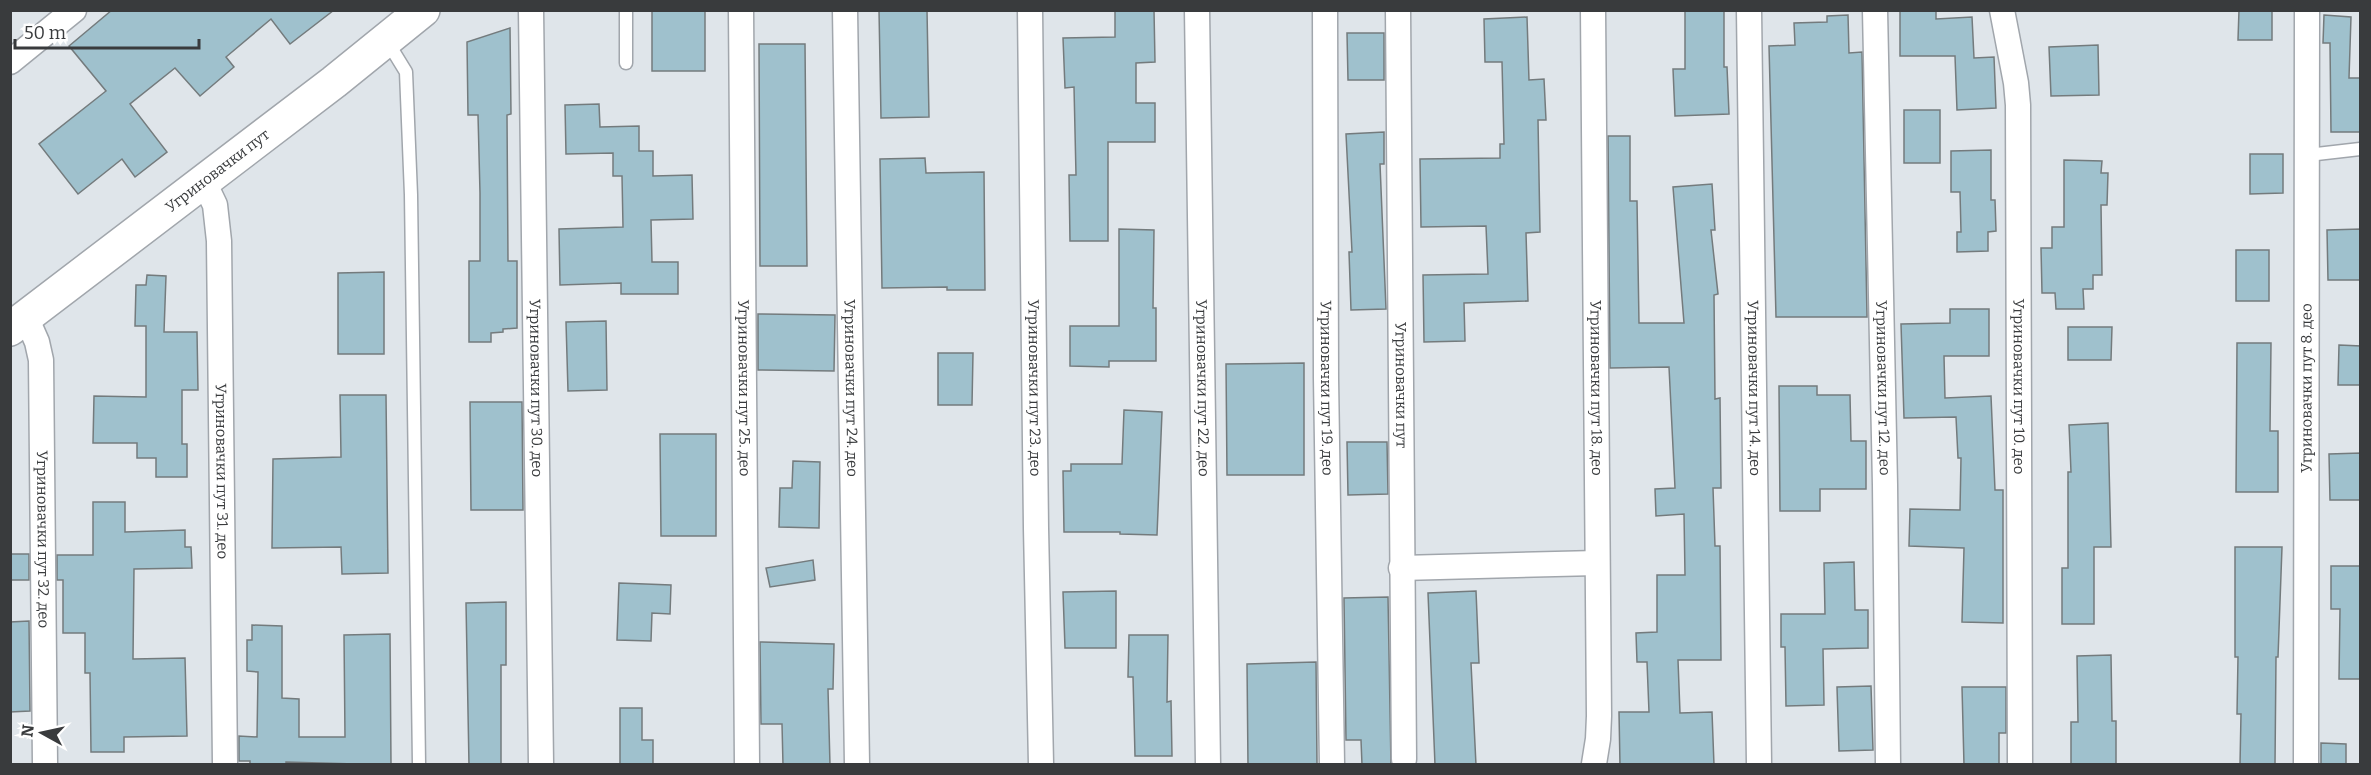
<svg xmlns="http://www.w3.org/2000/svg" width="2371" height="775" font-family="Bitter,serif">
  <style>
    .building { fill: #9fc1cd; stroke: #747b7d; stroke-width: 1.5 }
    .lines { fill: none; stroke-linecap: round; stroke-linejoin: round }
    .lane-casing { stroke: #a1a6ac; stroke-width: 15 }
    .street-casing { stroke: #a1a6ac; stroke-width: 27 }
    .secondary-casing { stroke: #a1a6ac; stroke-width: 36 }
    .lane { stroke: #fff; stroke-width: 12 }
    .street { stroke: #fff; stroke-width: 24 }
    .secondary { stroke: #fff; stroke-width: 33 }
    .labels { text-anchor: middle; stroke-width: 4.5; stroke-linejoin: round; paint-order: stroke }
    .street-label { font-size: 15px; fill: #393b3d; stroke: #fff }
  </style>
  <rect width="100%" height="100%" fill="#dfe5ea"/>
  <g class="building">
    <polygon points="112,10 334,10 290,44 271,19 226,57 234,67 200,96 175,68 130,104 167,152 135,177 122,159 78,194 39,144 106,91 69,46"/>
    <rect x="652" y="10" width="53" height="61"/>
    <polygon points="879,10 927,10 929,117 881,118"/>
    <polygon points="1115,10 1154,10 1155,62 1136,63 1136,103 1155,103 1155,142 1108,142 1108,241 1070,241 1069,175 1076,175 1074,87 1065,88 1063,38 1115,37"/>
    <polygon points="1685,10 1724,10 1724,67 1727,67 1729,114 1675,116 1673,69 1685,69"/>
    <polygon points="1900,10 1936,10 1936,19 1972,17 1974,58 1994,57 1996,108 1957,110 1955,56 1900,56"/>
    <polygon points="2239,10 2272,10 2272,40 2238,40"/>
    <polygon points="1848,15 1849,53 1862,52 1867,317 1776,317 1769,46 1795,45 1794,23 1827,22 1827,16"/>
    <polygon points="2324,15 2351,17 2349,78 2361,78 2361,132 2331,132 2330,43 2323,43"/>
    <polygon points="1527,17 1529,80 1544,79 1546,120 1538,120 1540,232 1526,233 1528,301 1464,303 1465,341 1424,342 1423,275 1488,274 1486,226 1421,227 1420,159 1500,158 1500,144 1504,144 1502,62 1485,62 1484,19"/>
    <polygon points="510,28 511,114 507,115 508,261 517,261 517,328 503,329 503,332 491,333 491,342 469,342 469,261 480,261 480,193 478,115 468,115 467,42"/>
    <polygon points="1347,33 1384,33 1384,80 1348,80"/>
    <polygon points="759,44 805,44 807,266 760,266"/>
    <polygon points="2098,45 2099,95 2051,96 2049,47"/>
    <polygon points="599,104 600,127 639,126 639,151 653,151 653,176 692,175 693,219 651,220 652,262 678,262 678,294 621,294 621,283 560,285 559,229 623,227 622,176 613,176 613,153 566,154 565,105"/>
    <rect x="1904" y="110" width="36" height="53"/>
    <polygon points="1384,132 1384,164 1380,164 1386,309 1351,310 1349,252 1352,252 1346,134"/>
    <polygon points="1608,136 1630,136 1630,201 1637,201 1639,323 1684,323 1673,187 1712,184 1715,230 1711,230 1718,294 1714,295 1715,399 1720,398 1721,488 1713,488 1715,546 1720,546 1721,660 1678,660 1680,713 1712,712 1714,765 1620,765 1619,712 1649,712 1647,662 1637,662 1636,633 1657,632 1657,575 1685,575 1684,514 1656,516 1655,489 1675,488 1669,367 1610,368"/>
    <polygon points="1991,150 1991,200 1995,200 1996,231 1988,232 1988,251 1957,252 1957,232 1961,232 1960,192 1951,192 1951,151"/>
    <polygon points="2250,154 2283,154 2283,193 2250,194"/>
    <polygon points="925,158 926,173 984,172 985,290 947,290 947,287 882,288 880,159"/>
    <polygon points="2064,160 2102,161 2101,173 2108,173 2107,205 2101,205 2102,275 2093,275 2093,289 2083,289 2084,309 2056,309 2055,293 2042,293 2041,248 2052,248 2052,227 2064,227"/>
    <polygon points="1119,229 1154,230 1153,308 1156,308 1156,361 1109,361 1109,367 1070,366 1070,326 1119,326"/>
    <polygon points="2361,229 2361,280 2328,280 2327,230"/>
    <rect x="2236" y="250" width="33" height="51"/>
    <polygon points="384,272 384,354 338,354 338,273"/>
    <polygon points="147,275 166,276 164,332 197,332 198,390 182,390 182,444 187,444 187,477 156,477 156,458 137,458 137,443 93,443 94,396 146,397 146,326 135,326 136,285 146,285"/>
    <polygon points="1950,309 1989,309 1989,356 1944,356 1945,398 1991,396 1995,490 2003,490 2003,623 1962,622 1964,548 1909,546 1910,509 1960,510 1961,458 1958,458 1956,417 1904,418 1901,324 1950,323"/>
    <polygon points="758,314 835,315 834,371 758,370"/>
    <polygon points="606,321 607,390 568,391 566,322"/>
    <polygon points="2068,327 2112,327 2111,360 2068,360"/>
    <polygon points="2237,343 2271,343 2270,431 2278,431 2278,492 2236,492"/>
    <polygon points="2339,345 2361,346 2361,385 2338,385"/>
    <polygon points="938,353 973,353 972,405 938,405"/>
    <polygon points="1304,363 1304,475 1227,475 1226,364"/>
    <polygon points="1779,386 1817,386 1817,395 1850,395 1851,441 1866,441 1866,489 1820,489 1820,511 1780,511"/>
    <polygon points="340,395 386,395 388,573 342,574 341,547 272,548 273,459 341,457"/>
    <polygon points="470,402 522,402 523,510 471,510"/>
    <polygon points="1124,410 1162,412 1157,535 1120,534 1120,532 1064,532 1063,471 1071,471 1071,464 1122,464"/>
    <polygon points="2108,423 2111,547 2094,547 2094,624 2062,624 2062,568 2068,568 2068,472 2071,472 2069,425"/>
    <polygon points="660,434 716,434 716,536 661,536"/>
    <polygon points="1347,442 1387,442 1388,494 1348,495"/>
    <polygon points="2361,453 2361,500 2330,500 2329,454"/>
    <polygon points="793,461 820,462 819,528 779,527 780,488 792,488"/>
    <polygon points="93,502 125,502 125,532 185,530 185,547 191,547 192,568 134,569 133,659 185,658 187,736 124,737 124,752 91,752 90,673 85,673 85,633 63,633 63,580 57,580 57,555 93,555"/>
    <polygon points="2235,547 2282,547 2278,657 2276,657 2275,765 2240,765 2241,714 2237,714 2238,657 2235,657"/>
    <rect x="10" y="554" width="19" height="26"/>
    <polygon points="813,560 815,580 770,587 766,568"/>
    <polygon points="1854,562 1855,610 1868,610 1868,648 1823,649 1824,705 1786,706 1785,647 1781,647 1781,614 1825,614 1824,563"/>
    <polygon points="2331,566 2361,566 2361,679 2339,679 2340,609 2331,609"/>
    <polygon points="619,583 671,585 670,614 652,613 651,641 617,640"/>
    <polygon points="1116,591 1116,648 1065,648 1063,592"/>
    <polygon points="1476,591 1479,663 1471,663 1476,765 1435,765 1428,593"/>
    <polygon points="1388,597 1391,765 1362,765 1361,740 1346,740 1344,598"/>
    <polygon points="506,602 506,665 501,665 501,765 469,765 466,603"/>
    <polygon points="29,621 30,711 10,712 10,622"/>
    <polygon points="252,625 282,626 282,698 299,699 299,737 345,737 344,635 390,634 391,765 286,762 286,765 250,765 250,761 239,761 239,736 257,737 258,672 247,671 247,640 252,640"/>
    <polygon points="1129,635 1168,635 1167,702 1171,701 1172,756 1135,756 1133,677 1128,677"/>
    <polygon points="760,642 834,644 833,689 828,689 830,765 783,765 782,724 761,724"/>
    <polygon points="2111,655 2112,721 2116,721 2116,765 2071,765 2071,722 2078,722 2077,656"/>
    <polygon points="1316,662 1317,765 1248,765 1247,664"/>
    <polygon points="1871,686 1873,750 1839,751 1837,687"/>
    <polygon points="1962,687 2006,687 2006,733 1999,733 1999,765 1964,765"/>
    <polygon points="620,708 642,708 642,740 653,740 653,765 620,765"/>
    <polygon points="2321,743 2346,744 2346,765 2321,765"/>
  </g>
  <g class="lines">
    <g class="lane-casing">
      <g id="lane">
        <polyline points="387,41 406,72 411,195 419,764"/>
        <polyline points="626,63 626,10"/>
        <polyline points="2308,155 2360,149"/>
      </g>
    </g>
    <g class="street-casing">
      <g id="street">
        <path id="s1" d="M531,10L541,764"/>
        <path id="s2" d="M741,10L747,764"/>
        <path id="s3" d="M845,10L857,764"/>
        <path id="s4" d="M1030,10L1036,528L1041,764"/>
        <path id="s5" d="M1197,10L1208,764"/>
        <path id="s6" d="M1325,10L1326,378L1332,764"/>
        <path id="s7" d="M1398,10L1404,759"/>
        <path id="s8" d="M1593,10L1599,716L1598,739L1594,764"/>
        <path id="s9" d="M1749,10L1759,764"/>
        <path id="s10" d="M1875,10L1885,485L1888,764"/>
        <path id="s11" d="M2002,10L2016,83L2018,105L2020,764"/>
        <polyline points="10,62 74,10"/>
        <path id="s12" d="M204,182L215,205L219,241L225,764"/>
        <path id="s13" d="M26,317L37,342L41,360L45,764"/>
        <polyline points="1401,568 1597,563"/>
        <path id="s14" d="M2306,764L2307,10"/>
      </g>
    </g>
    <g class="secondary-casing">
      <g id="secondary">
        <path id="s15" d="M10,329L334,82L423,10"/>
      </g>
    </g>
    <use href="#lane" class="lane"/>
    <use href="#street" class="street"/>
    <use href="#secondary" class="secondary"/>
  </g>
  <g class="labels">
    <g class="street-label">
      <text dy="5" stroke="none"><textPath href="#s15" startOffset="261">Угриновачки пут</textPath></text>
      <text dy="5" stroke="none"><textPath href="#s7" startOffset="375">Угриновачки пут</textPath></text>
      <text dy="5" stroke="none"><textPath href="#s5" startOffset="378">Угриновачки пут 22. део</textPath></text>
      <text dy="5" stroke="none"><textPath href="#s10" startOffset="378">Угриновачки пут 12. део</textPath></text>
      <text dy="5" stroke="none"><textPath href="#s11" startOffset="378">Угриновачки пут 10. део</textPath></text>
      <text dy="5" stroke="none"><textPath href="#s14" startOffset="376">Угриновачки пут 8. део</textPath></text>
      <text dy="5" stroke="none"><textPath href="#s1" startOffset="378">Угриновачки пут 30. део</textPath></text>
      <text dy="5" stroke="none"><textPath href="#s2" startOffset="378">Угриновачки пут 25. део</textPath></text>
      <text dy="5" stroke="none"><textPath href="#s3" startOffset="378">Угриновачки пут 24. део</textPath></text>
      <text dy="5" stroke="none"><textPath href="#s4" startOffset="378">Угриновачки пут 23. део</textPath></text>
      <text dy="5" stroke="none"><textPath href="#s6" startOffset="378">Угриновачки пут 19. део</textPath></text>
      <text dy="5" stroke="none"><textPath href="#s8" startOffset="378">Угриновачки пут 18. део</textPath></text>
      <text dy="5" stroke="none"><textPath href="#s9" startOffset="378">Угриновачки пут 14. део</textPath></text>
      <text dy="5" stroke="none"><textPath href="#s12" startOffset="292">Угриновачки пут 31. део</textPath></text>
      <text dy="5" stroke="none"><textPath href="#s13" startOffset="225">Угриновачки пут 32. део</textPath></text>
    </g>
  </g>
  <rect width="2371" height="775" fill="none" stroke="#393b3d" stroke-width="24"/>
  <g transform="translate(42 733) rotate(278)" stroke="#ffffff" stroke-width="4.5" paint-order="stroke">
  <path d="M0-4.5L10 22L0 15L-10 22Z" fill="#393b3d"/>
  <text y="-9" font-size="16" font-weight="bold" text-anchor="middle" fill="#393b3d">N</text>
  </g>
  <path d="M15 39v9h184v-9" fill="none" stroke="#393b3d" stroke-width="3"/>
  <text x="24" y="39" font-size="18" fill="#393b3d" stroke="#ffffff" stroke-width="4.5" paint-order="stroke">50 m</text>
</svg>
